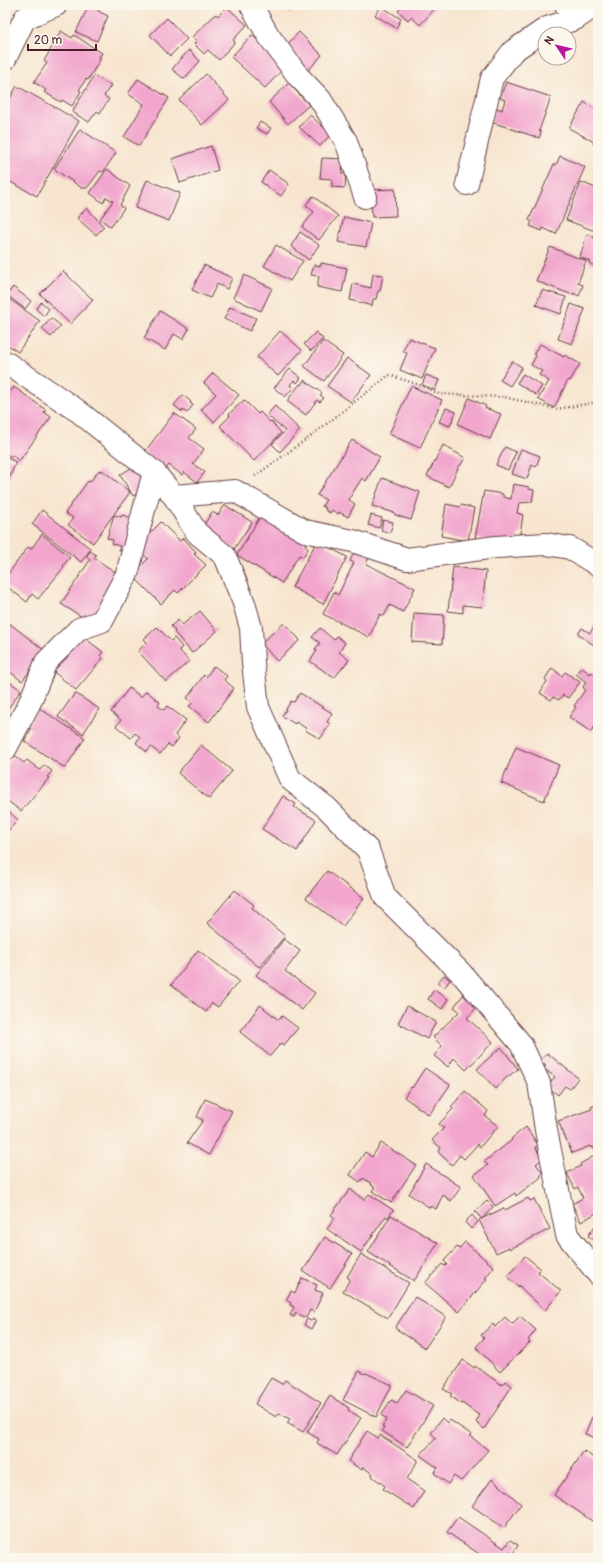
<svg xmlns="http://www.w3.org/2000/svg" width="603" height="1563" font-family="Pangolin,sans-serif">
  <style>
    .building { fill: #f2a6cd }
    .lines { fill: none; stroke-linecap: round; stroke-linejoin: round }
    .minor-casing { stroke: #643d44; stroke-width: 24 }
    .path { stroke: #643d44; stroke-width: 2.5; stroke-dasharray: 1 3; stroke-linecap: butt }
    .minor { stroke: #fff; stroke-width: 22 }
  </style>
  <rect width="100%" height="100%" fill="#fbf7ec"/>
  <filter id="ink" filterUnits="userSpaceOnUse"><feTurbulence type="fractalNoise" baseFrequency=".025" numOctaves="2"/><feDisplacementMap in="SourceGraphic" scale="8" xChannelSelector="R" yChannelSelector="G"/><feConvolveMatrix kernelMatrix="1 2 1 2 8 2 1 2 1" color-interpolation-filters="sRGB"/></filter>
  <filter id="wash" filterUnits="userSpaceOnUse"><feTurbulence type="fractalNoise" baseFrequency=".012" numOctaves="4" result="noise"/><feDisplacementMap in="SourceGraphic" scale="16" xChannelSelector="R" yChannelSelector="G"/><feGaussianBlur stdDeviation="0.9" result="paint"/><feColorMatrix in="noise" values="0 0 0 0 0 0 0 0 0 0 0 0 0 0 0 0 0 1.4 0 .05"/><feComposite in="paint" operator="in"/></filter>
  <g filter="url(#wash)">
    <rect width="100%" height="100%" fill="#f7e5cf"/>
    <g id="blocks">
      <g class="building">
        <polygon points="89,5 101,5 98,11 108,16 97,41 76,32"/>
        <polygon points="275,5 295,5 289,11 284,7 281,10"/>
        <polygon points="398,5 438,5 420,25 411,17 408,20 398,11 401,8"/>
        <polygon points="381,6 401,19 396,28 375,15"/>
        <polygon points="227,7 247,25 233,40 235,42 219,60 208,50 204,54 194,44 197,41 192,37 216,14 218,16"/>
        <polygon points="167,18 187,39 170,56 150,35"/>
        <polygon points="61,31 72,38 74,35 102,53 99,57 101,58 88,80 86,79 79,90 81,91 72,106 62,100 61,102 44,92 46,90 34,82 47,63 44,61"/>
        <polygon points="299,32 322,55 305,74 281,51"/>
        <polygon points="252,35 286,66 265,88 231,57"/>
        <polygon points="189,50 200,61 184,79 172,69"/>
        <polygon points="206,74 229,100 202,125 179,100"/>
        <polygon points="94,76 111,85 104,96 109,99 100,113 97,111 89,122 72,112"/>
        <polygon points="138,79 169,98 139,146 124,137 144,104 128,94"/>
        <polygon points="506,82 551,97 539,131 541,132 539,138 491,122 496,108 502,110 505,100 500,98"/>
        <polygon points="289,83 309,105 288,124 269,102"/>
        <polygon points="17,86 79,121 37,196 5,179 5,107"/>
        <polygon points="584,102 598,111 598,147 593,144 594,142 569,128"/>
        <polygon points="310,115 331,134 320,146 299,127"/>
        <polygon points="260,122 271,128 267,134 256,128"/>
        <polygon points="80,129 116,153 103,172 100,171 87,188 82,188 54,169"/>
        <polygon points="211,146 218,170 180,183 172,159"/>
        <polygon points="560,156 585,167 556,234 543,228 542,231 530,226 532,222 529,220 554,164 556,165"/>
        <polygon points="322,158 343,159 342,174 346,174 345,188 332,187 332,179 320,178"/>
        <polygon points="107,169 130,186 120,205 124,208 111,227 100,219 113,201 106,197 103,203 90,193"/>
        <polygon points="269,170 289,184 281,196 261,182"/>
        <polygon points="147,180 180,193 169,221 135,208"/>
        <polygon points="581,182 598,189 598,223 595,231 566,220"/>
        <polygon points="395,189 396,216 372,217 371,190"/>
        <polygon points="313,196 338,216 319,240 302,227 314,212 306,205"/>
        <polygon points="87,208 104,227 96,235 77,218"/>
        <polygon points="344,217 371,223 366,247 338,242"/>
        <polygon points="300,232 319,245 309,260 291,246"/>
        <polygon points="587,234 595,237 594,239 598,241 598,267 590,264 589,261 580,257"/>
        <polygon points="276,245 303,261 290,281 264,266"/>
        <polygon points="550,247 586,261 578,283 583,285 579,296 573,293 573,295 536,281"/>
        <polygon points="321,263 347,268 342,292 317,287 319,276 311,275 314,265 321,266"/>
        <polygon points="204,265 232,278 227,289 217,284 210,298 192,290"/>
        <polygon points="63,271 93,300 70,324 40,294"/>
        <polygon points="373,274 383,275 380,291 378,291 376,299 373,299 372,306 350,300 353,284 371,288"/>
        <polygon points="244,275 272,288 261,311 233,298"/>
        <polygon points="13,287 31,301 25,309 7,295"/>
        <polygon points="542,290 566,297 561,314 536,305"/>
        <polygon points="5,296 40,321 18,352 5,343"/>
        <polygon points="41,302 49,309 44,316 36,309"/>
        <polygon points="571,304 585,309 572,344 558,339"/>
        <polygon points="230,307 256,318 250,331 224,319"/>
        <polygon points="160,311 189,329 183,339 174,334 165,350 144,338"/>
        <polygon points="51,318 61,326 51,337 42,329"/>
        <polygon points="280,331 302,350 278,376 257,357"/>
        <polygon points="316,332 323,339 311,351 304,344"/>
        <polygon points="409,338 435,348 422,379 400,370 407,353 403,351"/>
        <polygon points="323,341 343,355 324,381 304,366"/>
        <polygon points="540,344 564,357 565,355 580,364 570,381 568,380 554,408 538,399 549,381 539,375 542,371 531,365 536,356 534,353"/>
        <polygon points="347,358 371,375 351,402 327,386"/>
        <polygon points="512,361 522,367 510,386 500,380"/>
        <polygon points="290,369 301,378 297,383 294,380 290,385 293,388 285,397 274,388"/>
        <polygon points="213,373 239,395 214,422 201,410 216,394 204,383"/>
        <polygon points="523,374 542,386 536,395 517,383"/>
        <polygon points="426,375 439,380 435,390 422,385"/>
        <polygon points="304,380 322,393 320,395 324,398 320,402 317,400 306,415 287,401 300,384 301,385"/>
        <polygon points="411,386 442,400 420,448 389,434"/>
        <polygon points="14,387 46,410 44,412 51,417 19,461 12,455 11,457 5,453 5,399"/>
        <polygon points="183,395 191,402 190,403 193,405 187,413 183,410 182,412 174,405"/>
        <polygon points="469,398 486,406 485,408 501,414 490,439 458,424"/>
        <polygon points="244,400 258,414 260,412 270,422 271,421 281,433 254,461 220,426 230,416 229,414"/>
        <polygon points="275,406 300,430 280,452 272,444 285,431 267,415"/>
        <polygon points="446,408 456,412 450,426 439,422"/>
        <polygon points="174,413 196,429 189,438 204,449 193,464 205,472 197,482 184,472 182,475 169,465 166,469 144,453"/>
        <polygon points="352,440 380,457 366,481 362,478 352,494 349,500 355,504 348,517 339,512 338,514 332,510 330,513 325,510 326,508 322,506 326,500 317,495"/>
        <polygon points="443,445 465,458 460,466 459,466 449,487 427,476"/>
        <polygon points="505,447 516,452 508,470 496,465"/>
        <polygon points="521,449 540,456 536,467 532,465 527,479 512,474"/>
        <polygon points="5,457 16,462 5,488"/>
        <polygon points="134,466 147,487 133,496 120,475"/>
        <polygon points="99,470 101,472 102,470 130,492 93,543 68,525 73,518 65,513 88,481 90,482"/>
        <polygon points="382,478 420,492 411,520 395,515 395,513 372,506"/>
        <polygon points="513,484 529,487 529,489 534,490 532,502 519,503 517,513 523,515 520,534 518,534 517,540 502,543 475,538 484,491 503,494 503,497 511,499"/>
        <polygon points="446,504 460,507 461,505 474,508 468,541 441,536"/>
        <polygon points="225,505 252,522 234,549 202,528 212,512 218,515"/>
        <polygon points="42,510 91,549 81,562 32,524"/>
        <polygon points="114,515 121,517 122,515 135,519 124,551 119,550 120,546 112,544 113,540 107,538"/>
        <polygon points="371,515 382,518 379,528 368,525"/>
        <polygon points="260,517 275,527 276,525 306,543 305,546 308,549 303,557 299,555 282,583 237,555"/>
        <polygon points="383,520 393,522 390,533 381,530"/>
        <polygon points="161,522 180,541 183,538 196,552 194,554 206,565 178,593 175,590 161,604 132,575 148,559 139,549 148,539 146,537"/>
        <polygon points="42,534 70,557 63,566 64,567 38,599 32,594 27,602 5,585 5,578 28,547 31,549"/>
        <polygon points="317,541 347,557 323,604 292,587"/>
        <polygon points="357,546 371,553 366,564 415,588 403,612 390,605 384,616 380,614 369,637 323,614 334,592 338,595 354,563 350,561"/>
        <polygon points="90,551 96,555 94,558 123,577 92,623 61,604 90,560 86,557"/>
        <polygon points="453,567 486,571 482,607 463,605 463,613 448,611"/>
        <polygon points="200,611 217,631 192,653 174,632 175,631 171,626 178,620 182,625"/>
        <polygon points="414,613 444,615 442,644 412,642"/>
        <polygon points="5,620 44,650 43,654 22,681 5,668"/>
        <polygon points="598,620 598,648 578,634 582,628 590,633"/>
        <polygon points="284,623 300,640 277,661 261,643"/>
        <polygon points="157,627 171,641 174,638 182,647 179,650 189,661 166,682 138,651 147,642 144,639"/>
        <polygon points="320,628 334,640 337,636 345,643 339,652 349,660 334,678 310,661 317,651 315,649 320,643 312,637"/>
        <polygon points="78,633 103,652 100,655 103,658 76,690 49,668"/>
        <polygon points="214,666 227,676 224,680 234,688 209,722 189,706 193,703 187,698 204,675 206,677"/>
        <polygon points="581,667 590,674 591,672 597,676 598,674 598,722 591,732 569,717 576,707 574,706 585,690 583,687 586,682 576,674"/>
        <polygon points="552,668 562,676 565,672 580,682 568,698 563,695 559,700 553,697 551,700 540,693 547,681 545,679"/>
        <polygon points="5,679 21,690 7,710 9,711 5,717"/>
        <polygon points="129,688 141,697 146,691 160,702 158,706 164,710 167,706 186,720 175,735 179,738 172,747 168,744 160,754 151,747 147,752 136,743 140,737 135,733 131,738 116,726 121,720 111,712"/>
        <polygon points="75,693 99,709 83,734 58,717"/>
        <polygon points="300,693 332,713 327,722 330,724 320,739 305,730 306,728 296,722 295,724 282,716 291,701 294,702"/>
        <polygon points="39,708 85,738 65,768 24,741 31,729 27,727"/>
        <polygon points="201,745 232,771 209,799 178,773"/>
        <polygon points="516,747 559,765 544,801 501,783"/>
        <polygon points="14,755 24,763 27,760 40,770 44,765 52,771 47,777 49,778 21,811 5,799 5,767"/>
        <polygon points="283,796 296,804 294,807 316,820 297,851 262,829"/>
        <polygon points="5,808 18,820 5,834"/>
        <polygon points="327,871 364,898 343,926 306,898"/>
        <polygon points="235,890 254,905 252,908 285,936 259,967 207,923"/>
        <polygon points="284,939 300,951 285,971 315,993 302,1010 256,975"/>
        <polygon points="198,950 239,981 218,1007 212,1003 206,1012 171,985"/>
        <polygon points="444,975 450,980 444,988 437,983"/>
        <polygon points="434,990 448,999 442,1009 428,999"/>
        <polygon points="463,995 477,1007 467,1018 493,1042 466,1070 454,1058 448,1067 434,1056 442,1046 433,1037 458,1013 459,1011 454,1007"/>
        <polygon points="260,1005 279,1020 282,1016 298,1028 284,1045 281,1043 270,1056 240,1032"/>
        <polygon points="407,1006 436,1022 427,1039 398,1023"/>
        <polygon points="501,1047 518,1069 506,1078 496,1089 477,1069"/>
        <polygon points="547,1053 578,1078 570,1089 565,1086 558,1095 547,1086 555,1077 543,1068 546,1066 540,1061"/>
        <polygon points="425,1068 450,1085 429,1115 404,1097 411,1087 412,1088"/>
        <polygon points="465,1091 488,1111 485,1116 498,1126 480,1147 478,1144 464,1159 460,1155 452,1165 438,1152 441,1148 432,1140 444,1128 439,1124 453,1109 451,1107"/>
        <polygon points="205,1099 232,1111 209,1155 187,1143 203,1120 197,1117"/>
        <polygon points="598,1104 598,1148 595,1150 594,1147 591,1148 590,1146 572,1153 558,1121 592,1109 591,1107"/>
        <polygon points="526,1127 538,1145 535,1147 542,1159 536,1164 542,1172 540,1178 516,1196 515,1193 495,1206 474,1175 488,1165 484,1162 512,1140 511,1139"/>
        <polygon points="381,1143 416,1165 391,1203 372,1191 375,1187 371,1185 372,1184 363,1178 360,1182 350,1175 365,1152 372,1157"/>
        <polygon points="596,1155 598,1159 598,1212 581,1222 572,1204 583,1198 578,1187 575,1189 567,1173 581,1166 580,1164"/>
        <polygon points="426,1164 461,1187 451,1201 443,1195 436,1209 431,1206 430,1208 409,1194"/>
        <polygon points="350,1189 364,1200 369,1194 393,1210 388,1218 386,1216 361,1252 327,1229 335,1218 331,1215"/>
        <polygon points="528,1198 530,1201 534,1199 550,1229 510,1249 509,1247 496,1253 479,1220 504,1208 505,1210"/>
        <polygon points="487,1201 493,1207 482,1219 475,1212"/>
        <polygon points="391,1215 438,1243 414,1281 368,1252"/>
        <polygon points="472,1215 478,1222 471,1229 465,1222"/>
        <polygon points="598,1222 598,1243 588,1236"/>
        <polygon points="325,1237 352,1254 330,1288 303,1271"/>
        <polygon points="465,1242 494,1267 485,1278 487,1279 459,1312 425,1283 442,1264 445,1266 447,1264 444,1261 457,1247 459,1249"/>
        <polygon points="361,1254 409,1283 388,1318 343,1291 350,1279 347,1277"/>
        <polygon points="525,1256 540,1268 538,1272 561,1291 545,1310 524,1291 519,1285 519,1287 507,1277"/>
        <polygon points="302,1278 317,1285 315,1290 323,1293 314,1312 310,1310 306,1318 296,1313 294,1317 290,1315 294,1307 290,1305 291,1303 286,1300 291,1291 295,1293"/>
        <polygon points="415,1297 446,1317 425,1348 395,1328"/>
        <polygon points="520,1316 536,1330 528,1340 530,1342 500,1372 476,1347 484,1338 481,1335 493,1324 495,1327 505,1317 512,1324"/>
        <polygon points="307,1319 311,1321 313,1319 316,1320 311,1329 304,1325"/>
        <polygon points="463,1360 474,1368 475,1366 502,1385 505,1381 512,1386 484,1429 476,1422 480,1416 462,1403 462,1404 450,1396 452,1394 443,1389"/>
        <polygon points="359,1371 365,1374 366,1373 392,1385 376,1417 343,1400"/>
        <polygon points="271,1378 282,1384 285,1380 321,1403 303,1432 287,1423 290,1419 279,1413 276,1417 255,1404"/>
        <polygon points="406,1390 433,1406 407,1447 382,1431 384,1427 382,1426 387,1419 381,1415 391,1400 397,1403"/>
        <polygon points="330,1396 349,1408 348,1410 361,1418 337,1455 317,1443 319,1439 307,1432"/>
        <polygon points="592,1417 598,1419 598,1439 585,1434"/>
        <polygon points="442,1418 447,1423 450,1420 472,1435 470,1436 488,1450 461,1481 454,1476 448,1484 434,1473 438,1468 420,1455 436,1438 431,1433"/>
        <polygon points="367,1431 378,1438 380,1435 418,1460 407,1479 424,1491 414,1509 383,1489 385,1486 372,1476 373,1474 363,1467 362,1470 348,1461"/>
        <polygon points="584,1451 598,1461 598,1525 554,1495"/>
        <polygon points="492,1479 521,1504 504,1528 472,1506"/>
        <polygon points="458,1517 504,1548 510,1540 518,1545 513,1554 511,1552 507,1558 485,1558 447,1532"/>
      </g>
    </g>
  </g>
  <g filter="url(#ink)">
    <use href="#blocks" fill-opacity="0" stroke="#643d44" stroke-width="1"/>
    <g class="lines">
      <g class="minor-casing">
        <g id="minor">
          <polyline points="251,5 268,35 298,76 320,99 346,141 365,197"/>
          <polyline points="566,5 575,19 596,5"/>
          <polyline points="5,59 25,18 56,5"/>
          <polyline points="467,184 492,78 513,51 547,28 575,19"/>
          <polyline points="5,362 78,411 154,472 174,496 235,491 305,531 353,541 407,559 496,547 546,544 570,548 598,565"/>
          <polyline points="174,496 197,533 225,556 244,603 251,628 253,663 258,707 290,779 327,808 368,850 385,897 461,973 521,1044 539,1083 546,1130 567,1235 598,1274"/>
          <polyline points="5,750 30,702 46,662 79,629 102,621 127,574 154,472"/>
        </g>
      </g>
      <polyline class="path" points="255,476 311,436 389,375 420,385 439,394 504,397 557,409 598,402"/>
      <use href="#minor" class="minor"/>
    </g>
  </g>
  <rect width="603" height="1563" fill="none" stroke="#fbf7ec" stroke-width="20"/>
  <g transform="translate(557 46) rotate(305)"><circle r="19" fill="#fbf7ec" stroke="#b4a19f"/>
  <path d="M0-3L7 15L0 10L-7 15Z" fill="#b5179e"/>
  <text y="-6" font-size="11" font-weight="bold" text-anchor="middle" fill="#4a1f2b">N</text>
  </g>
  <path d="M28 44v6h68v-6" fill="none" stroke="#4a1f2b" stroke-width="2"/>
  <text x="34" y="44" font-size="12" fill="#4a1f2b" stroke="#fbf7ec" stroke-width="3" paint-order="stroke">20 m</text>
</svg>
